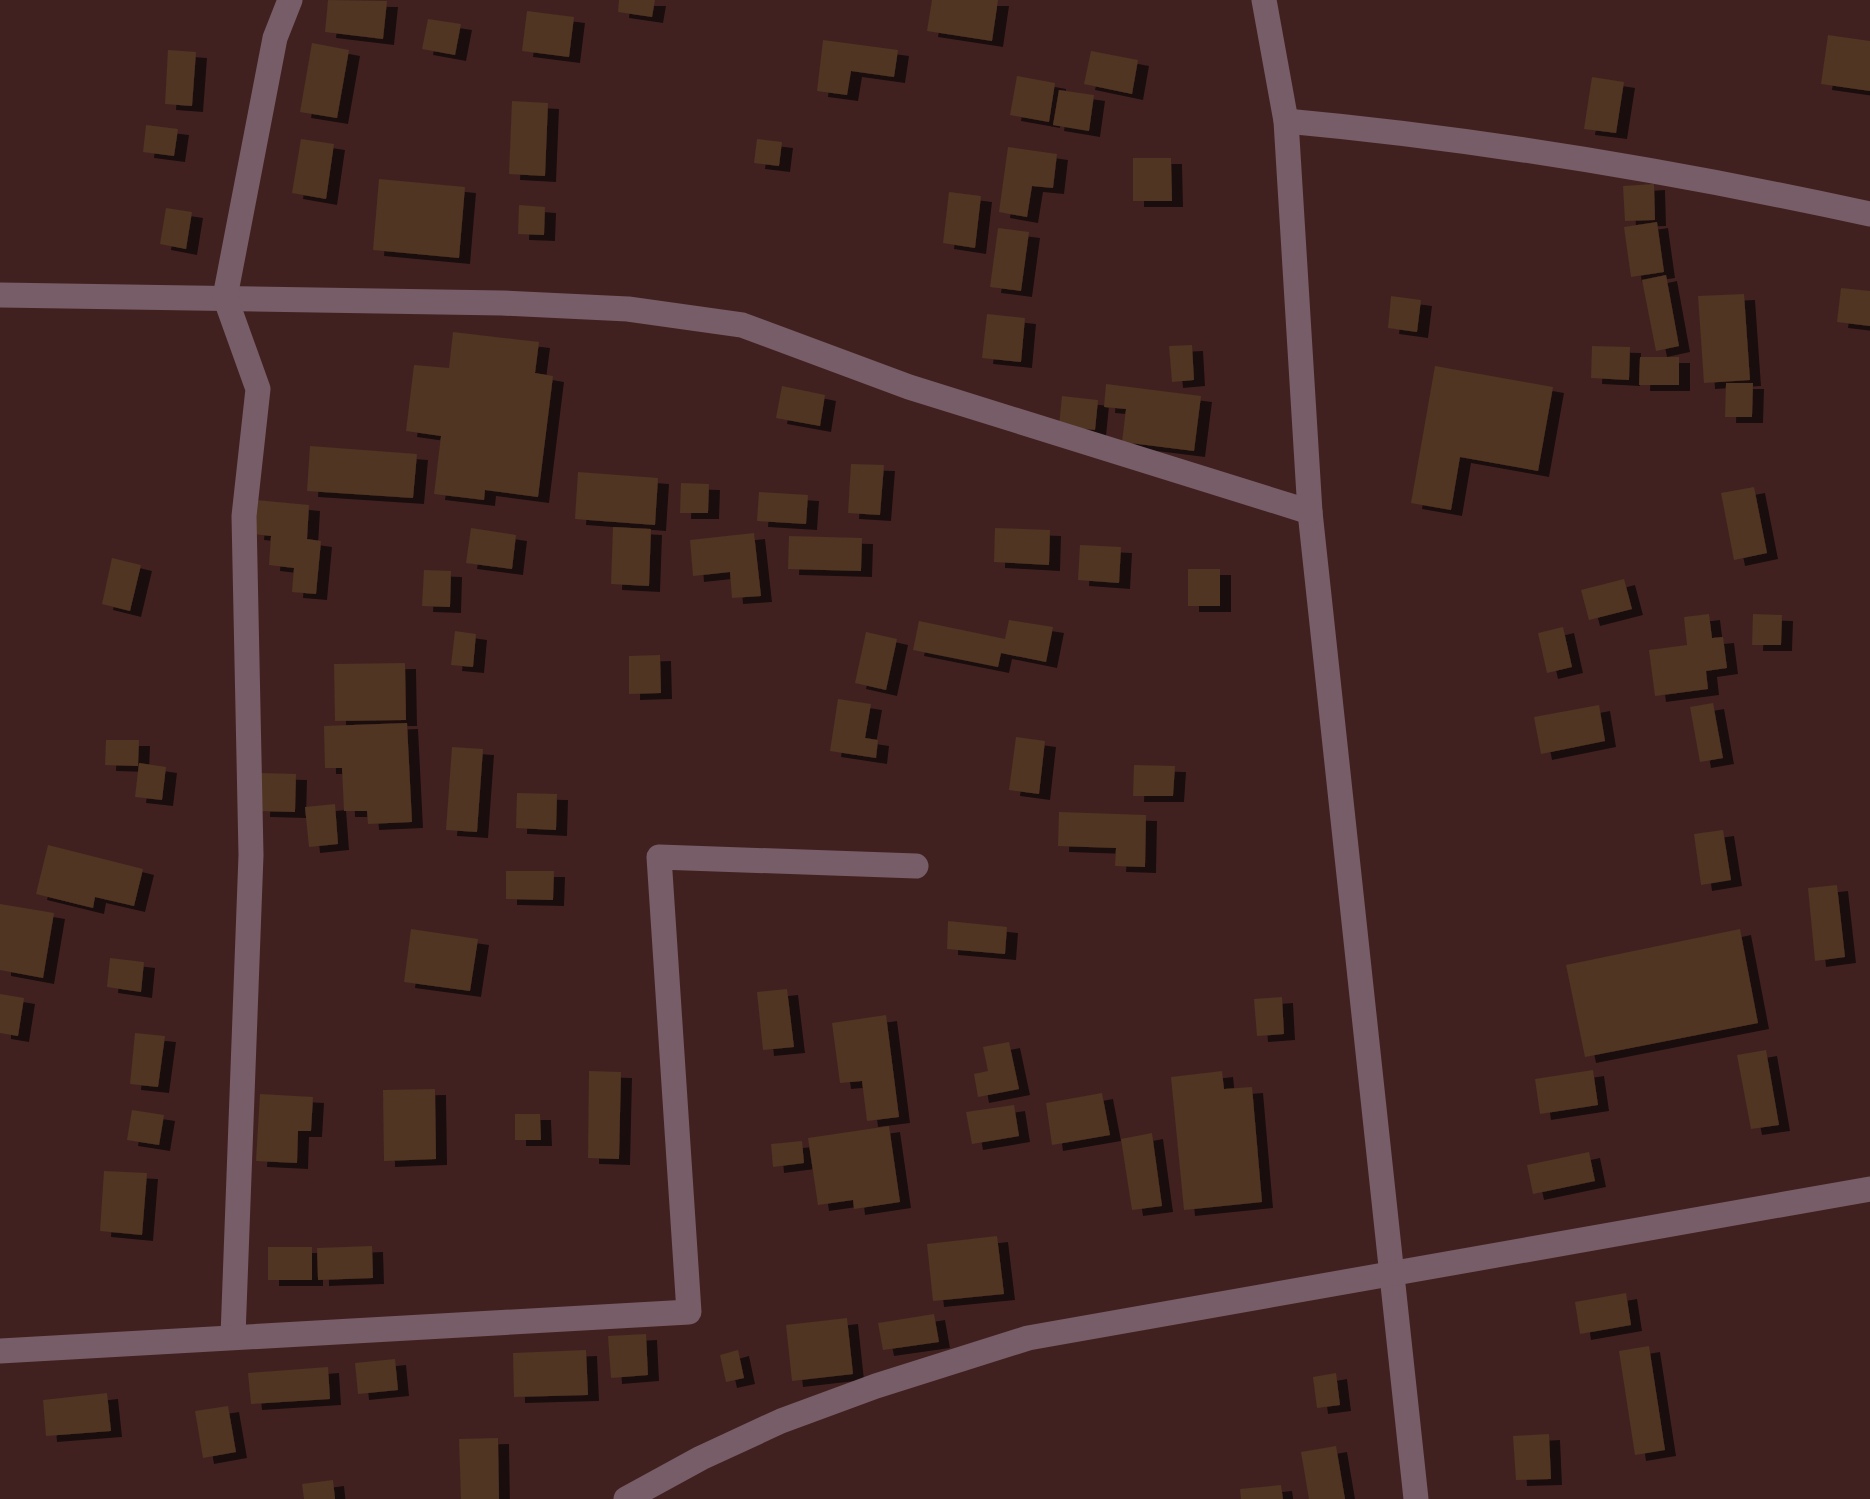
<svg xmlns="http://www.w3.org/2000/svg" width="1870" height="1499" font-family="Figtree,sans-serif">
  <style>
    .building { fill: #503422; filter: url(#shadow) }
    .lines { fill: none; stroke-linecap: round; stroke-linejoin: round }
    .lane { stroke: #775d68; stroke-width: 25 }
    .street { stroke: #775d68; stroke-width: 25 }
  </style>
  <defs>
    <filter id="shadow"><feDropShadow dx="11" dy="6" stdDeviation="0" flood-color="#0009"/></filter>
  </defs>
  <rect width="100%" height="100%" fill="#412120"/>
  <g class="building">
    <polygon points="328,0 387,1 383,39 325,32"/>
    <polygon points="619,0 655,0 652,17 618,12"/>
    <polygon points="932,0 998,0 992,41 927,31"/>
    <polygon points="527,11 574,17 569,57 522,51"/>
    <polygon points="428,19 461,24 455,55 422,49"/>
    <polygon points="1828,35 1870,41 1870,91 1821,84"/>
    <polygon points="823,40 898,50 894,77 851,71 847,95 817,91"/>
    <polygon points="312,43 349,50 337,118 300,112"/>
    <polygon points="168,50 196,52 192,106 165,104"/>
    <polygon points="1091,51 1138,60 1132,94 1084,84"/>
    <polygon points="1017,76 1055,83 1049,122 1010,115"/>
    <polygon points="1592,77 1624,82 1616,133 1584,129"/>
    <polygon points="1059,90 1094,95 1089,131 1053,125"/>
    <polygon points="512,101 548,103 545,176 509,174"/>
    <polygon points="146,125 178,129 174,156 143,152"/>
    <polygon points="301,139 334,144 326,199 292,193"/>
    <polygon points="757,139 782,142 779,166 754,163"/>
    <polygon points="1008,147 1057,154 1053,188 1032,186 1027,217 999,212"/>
    <polygon points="1133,158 1171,158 1172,201 1133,201"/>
    <polygon points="379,179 465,187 459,258 373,250"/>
    <polygon points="1654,184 1655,220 1625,221 1623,186"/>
    <polygon points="949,192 981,196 975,248 943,243"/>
    <polygon points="519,205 545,207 544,235 518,234"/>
    <polygon points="166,208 192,212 186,249 160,244"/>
    <polygon points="1657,222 1664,272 1631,277 1624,227"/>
    <polygon points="998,228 1029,232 1021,291 990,287"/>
    <polygon points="1666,275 1679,346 1656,351 1642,280"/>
    <polygon points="1841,288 1870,291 1870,326 1837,322"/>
    <polygon points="1744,294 1750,380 1704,383 1698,296"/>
    <polygon points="1391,296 1421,300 1417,332 1388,328"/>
    <polygon points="987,314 1025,318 1021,362 982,358"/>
    <polygon points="453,332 539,342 535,373 553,376 538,497 485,490 484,500 434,494 441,436 406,431 414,365 449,368"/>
    <polygon points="1192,345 1194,380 1172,382 1169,346"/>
    <polygon points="1592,346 1630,347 1629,380 1591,378"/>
    <polygon points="1640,357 1679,357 1679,385 1639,385"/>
    <polygon points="1435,366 1553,387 1538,471 1460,457 1451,510 1411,503"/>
    <polygon points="1726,383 1753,383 1752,417 1725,417"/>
    <polygon points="1106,384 1201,396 1194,451 1122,442 1126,409 1104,407"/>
    <polygon points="782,386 825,395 820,426 776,418"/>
    <polygon points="1062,396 1098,400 1095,430 1059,426"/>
    <polygon points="310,446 417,454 413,498 307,491"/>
    <polygon points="851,464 884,465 880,515 848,513"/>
    <polygon points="578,472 658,478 655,525 575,519"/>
    <polygon points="681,483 709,484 708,513 680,513"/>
    <polygon points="1754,487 1767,553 1734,560 1721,493"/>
    <polygon points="759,492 808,495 806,524 757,521"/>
    <polygon points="256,500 309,505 307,539 321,541 316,594 292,592 294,568 269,565 271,536 253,534"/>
    <polygon points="613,527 651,529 649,586 611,584"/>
    <polygon points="471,528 516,535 512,569 466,563"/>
    <polygon points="995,528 1050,530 1049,565 994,562"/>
    <polygon points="754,533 761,596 732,598 730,572 693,576 690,540"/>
    <polygon points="789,536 862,538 861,571 788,569"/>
    <polygon points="1080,545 1121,547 1119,583 1078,580"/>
    <polygon points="112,558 141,565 130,611 102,604"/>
    <rect x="1188" y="569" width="32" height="37"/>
    <polygon points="424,570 451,571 450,607 422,606"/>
    <polygon points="1624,579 1632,609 1589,620 1581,590"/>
    <polygon points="1709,614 1712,638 1723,637 1727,668 1706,671 1708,689 1655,696 1649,650 1687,645 1684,617"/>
    <polygon points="1753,614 1782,615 1781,645 1752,645"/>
    <polygon points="1009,620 1053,627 1046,662 1001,653 998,667 913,650 919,621 1005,639"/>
    <polygon points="1563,627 1572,667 1547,673 1538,633"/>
    <polygon points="455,631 476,634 473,667 451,665"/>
    <polygon points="866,632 897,639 886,690 855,683"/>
    <polygon points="660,655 661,693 629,694 629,656"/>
    <polygon points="405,663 406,720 335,721 334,664"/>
    <polygon points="838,699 871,704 865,738 878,740 876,758 830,751"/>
    <polygon points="1713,703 1723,758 1700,762 1690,707"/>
    <polygon points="1599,705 1605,741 1541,754 1534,717"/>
    <polygon points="407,723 412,822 368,824 367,811 344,811 342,768 325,768 324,726"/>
    <polygon points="1016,737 1045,741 1039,794 1009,790"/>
    <polygon points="106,740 139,740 138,766 105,765"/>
    <polygon points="452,747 483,749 477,832 446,830"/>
    <polygon points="139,763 166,767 162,800 135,797"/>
    <polygon points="1134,765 1175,766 1173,796 1133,796"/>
    <polygon points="260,773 296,774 295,812 259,811"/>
    <polygon points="517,793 557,794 556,830 516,828"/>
    <polygon points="335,804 338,844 309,847 305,807"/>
    <polygon points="1059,812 1146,815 1145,867 1115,866 1116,848 1058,846"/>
    <polygon points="1723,830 1731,880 1701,885 1694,834"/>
    <polygon points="48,845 143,869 134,906 95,897 93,908 36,894"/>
    <polygon points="506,871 554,871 553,900 506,899"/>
    <polygon points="1837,885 1845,957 1815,961 1808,888"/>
    <polygon points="0,904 54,913 43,978 0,970"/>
    <polygon points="948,921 1007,927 1005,954 947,949"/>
    <polygon points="411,929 478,939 470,991 404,982"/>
    <polygon points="1740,929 1758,1023 1585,1057 1566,965"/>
    <polygon points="110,958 144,962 141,992 107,987"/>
    <polygon points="787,989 794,1047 763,1050 757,992"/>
    <polygon points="0,994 24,998 18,1036 0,1033"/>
    <polygon points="1282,997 1284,1034 1257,1036 1254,999"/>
    <polygon points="886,1015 899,1117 867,1121 862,1081 840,1083 832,1023"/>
    <polygon points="135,1033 165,1036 158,1087 130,1084"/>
    <polygon points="1009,1042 1019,1089 978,1097 974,1074 988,1071 983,1047"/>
    <polygon points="1766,1050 1779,1125 1751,1129 1737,1055"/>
    <polygon points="1593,1070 1598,1105 1540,1114 1535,1079"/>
    <polygon points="589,1071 621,1072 619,1159 588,1158"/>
    <polygon points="1222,1071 1224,1089 1252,1087 1262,1202 1184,1210 1171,1077"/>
    <polygon points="435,1089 436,1159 384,1161 383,1090"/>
    <polygon points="1102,1093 1110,1135 1052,1145 1046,1103"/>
    <polygon points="260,1094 313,1097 311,1131 298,1131 297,1163 256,1161"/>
    <polygon points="1014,1105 1019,1136 972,1144 966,1112"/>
    <polygon points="132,1110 164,1115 159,1145 127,1140"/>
    <polygon points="515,1114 540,1114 541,1140 515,1140"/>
    <polygon points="889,1126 900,1202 854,1209 853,1200 818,1205 808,1138"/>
    <polygon points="1152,1133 1162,1206 1132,1210 1121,1139"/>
    <polygon points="802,1141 804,1163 773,1167 771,1144"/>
    <polygon points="1589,1152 1595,1181 1533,1194 1527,1165"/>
    <polygon points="104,1171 147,1173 142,1235 100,1231"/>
    <polygon points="997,1236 1004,1294 933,1301 927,1244"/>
    <polygon points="372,1246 373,1278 318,1280 317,1248"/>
    <rect x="268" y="1247" width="44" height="33"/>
    <polygon points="1626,1293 1631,1325 1580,1334 1575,1302"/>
    <polygon points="934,1314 939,1342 883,1350 878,1323"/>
    <polygon points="847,1318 853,1374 792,1381 786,1325"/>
    <polygon points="646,1334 648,1375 611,1378 608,1336"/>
    <polygon points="1649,1346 1665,1450 1635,1455 1619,1351"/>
    <polygon points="586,1350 588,1395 514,1397 513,1353"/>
    <polygon points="738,1350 744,1378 726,1382 720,1355"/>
    <polygon points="395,1359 398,1390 358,1394 355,1363"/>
    <polygon points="328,1367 330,1399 251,1404 248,1373"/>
    <polygon points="1336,1373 1340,1405 1317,1408 1313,1377"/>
    <polygon points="107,1393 111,1431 46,1436 43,1400"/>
    <polygon points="228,1406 236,1452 203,1458 195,1411"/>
    <polygon points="1549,1434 1551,1479 1516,1480 1513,1436"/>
    <polygon points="498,1438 499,1499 461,1499 459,1439"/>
    <polygon points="1336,1446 1345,1499 1309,1499 1301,1452"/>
    <polygon points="333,1480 335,1499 304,1499 302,1484"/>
    <polygon points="1281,1485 1283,1499 1241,1499 1240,1489"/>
  </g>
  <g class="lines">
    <path class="lane" d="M1286,121C1483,139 1677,172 1870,214"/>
    <g class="street">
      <polyline points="1264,0 1286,121 1310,512 1416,1499"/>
      <polyline points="0,295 502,303 628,309 742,325 909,387 1310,512"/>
      <polyline points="233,1336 251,855 244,516 258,389 225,297 275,38 290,0"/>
      <polyline points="0,1351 689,1312 659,857 916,866"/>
      <polyline points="626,1499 701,1458 781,1421 876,1386 1028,1338 1870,1189"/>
    </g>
  </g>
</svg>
